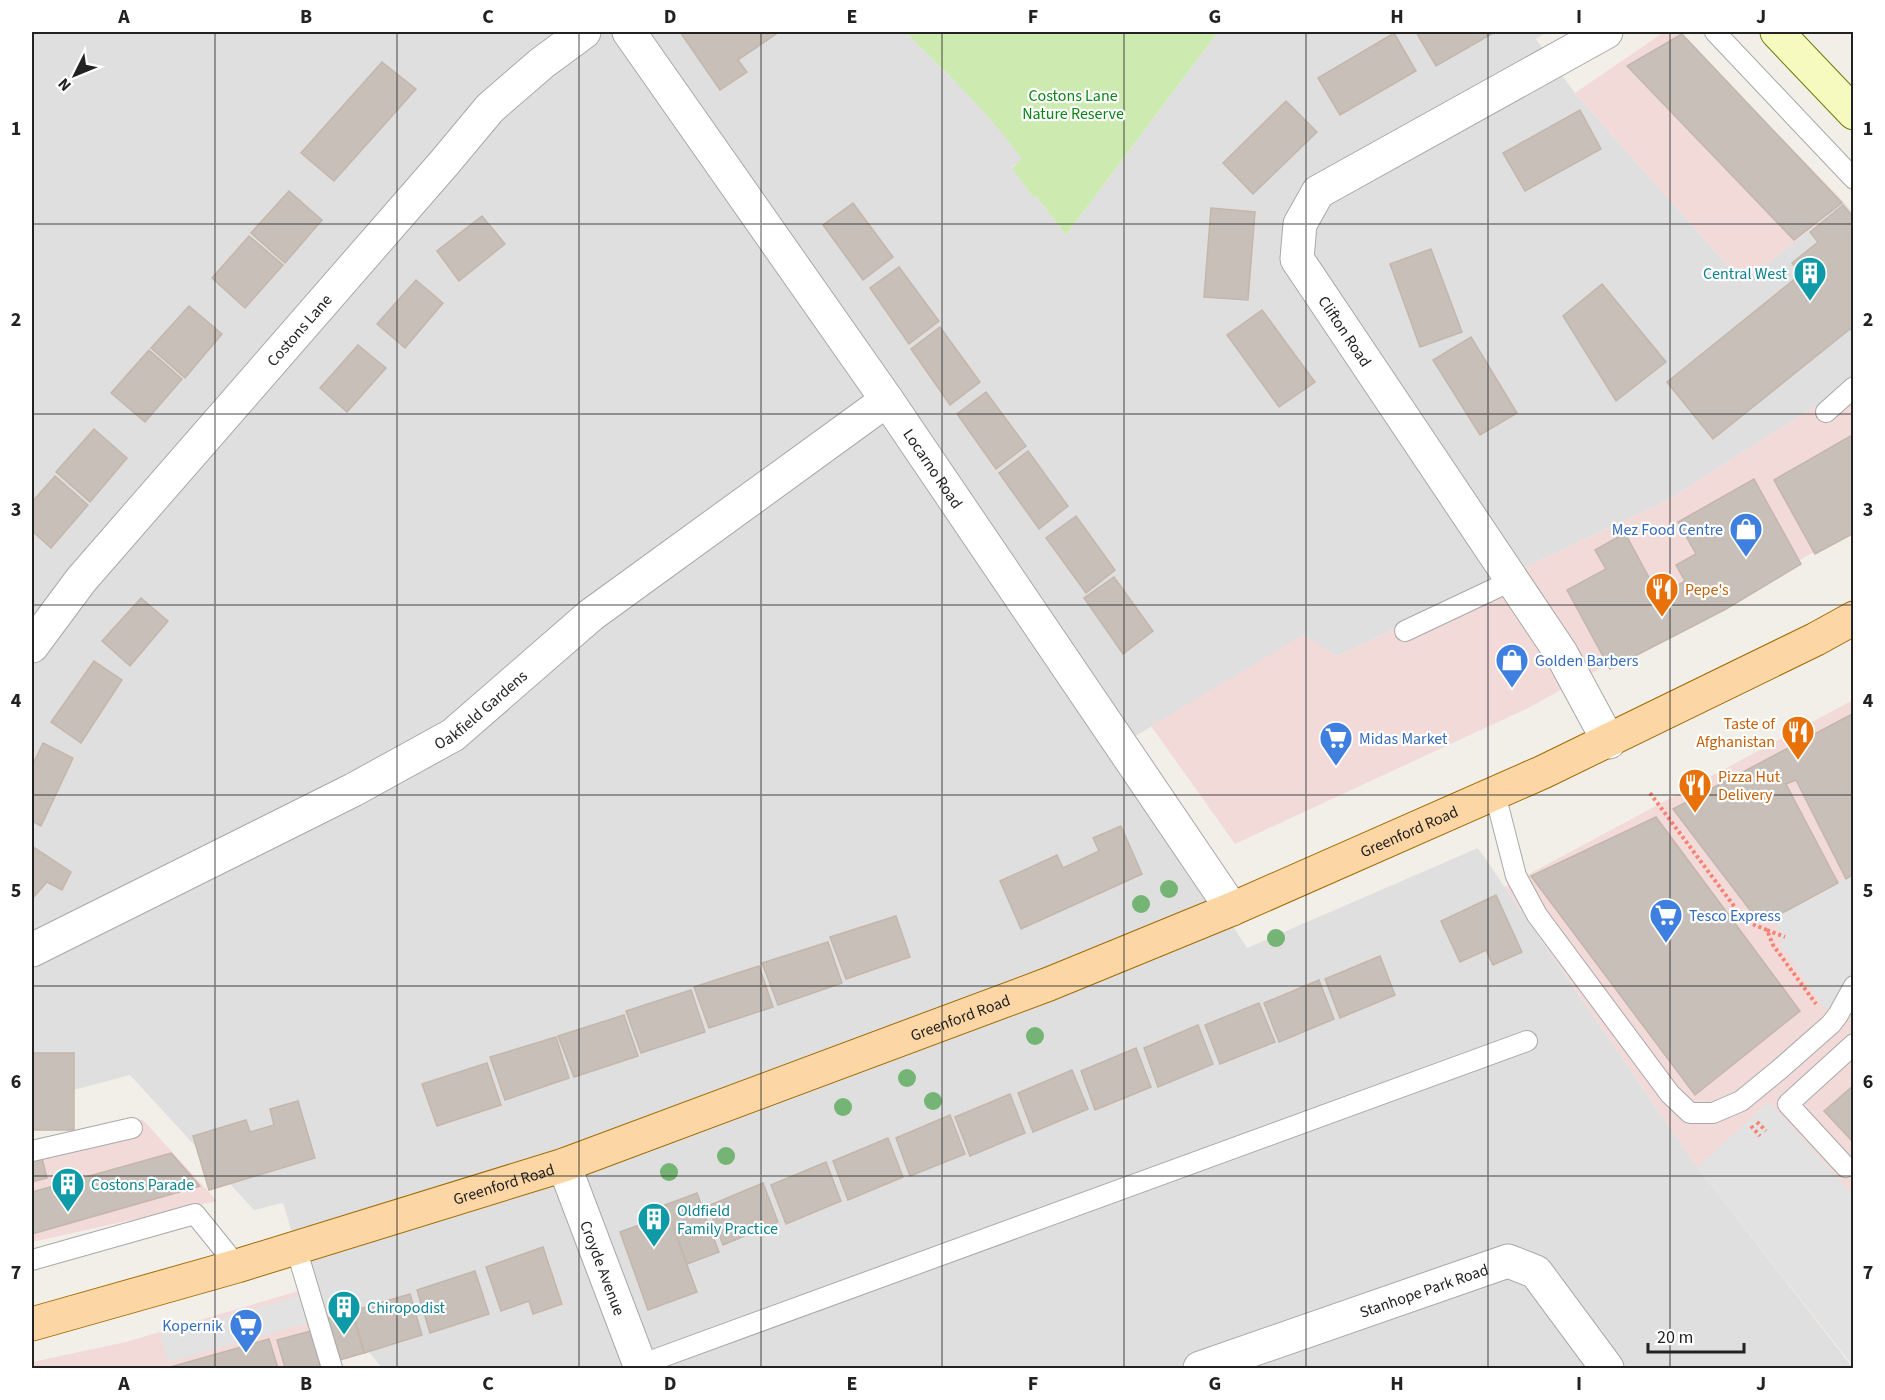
<svg xmlns="http://www.w3.org/2000/svg" width="1885" height="1400" font-family="'Source Sans 3',sans-serif">
  <style>
    .residential { fill: #e0dfdf }
    .commercial { fill: #f2dad9 }
    .grass { fill: #cdebb0 }
    .parking { fill: #e2e2e2 }
    .building { fill: #c7bfb8; stroke: #c4b6ab; stroke-width: 1.5 }
    .lines { fill: none; stroke-linecap: round; stroke-linejoin: round }
    .service-casing { stroke: #a9a9a9; stroke-width: 22 }
    .minor-casing { stroke: #a9a9a9; stroke-width: 35 }
    .secondary-casing { stroke: #707d05; stroke-width: 35 }
    .primary-casing { stroke: #a06b00; stroke-width: 35 }
    .path { stroke: #fa8072; stroke-width: 4; stroke-dasharray: 3 3; stroke-linecap: butt }
    .service { stroke: #fff; stroke-width: 20 }
    .minor { stroke: #fff; stroke-width: 33 }
    .secondary { stroke: #f7fabf; stroke-width: 33 }
    .primary { stroke: #fcd6a4; stroke-width: 33 }
    .tree { fill: #74b475 }
    .grid { fill: none; stroke: #222; stroke-width: 1.5; stroke-opacity: 0.55 }
    .labels { text-anchor: middle; stroke-width: 4.5; stroke-linejoin: round; paint-order: stroke }
    .park-label { font-size: 16px; fill: #0c8416; stroke: #fff }
    .culture-label { font-size: 16px; fill: #0d838f; stroke: #fff; text-anchor: start }
    .street-label { font-size: 16px; fill: #222; stroke: #fff }
    .shop-label { font-size: 16px; fill: #366cbe; stroke: #fff; text-anchor: start }
    .food-label { font-size: 16px; fill: #c56008; stroke: #fff; text-anchor: start }
    .neatline { fill: none; stroke: #222; stroke-width: 2 }
    .grid-label { font-size: 20px; text-anchor: middle; font-weight: bold; fill: #222 }
  </style>
  <rect width="100%" height="100%" fill="#f2efe9"/>
  <polygon class="residential" points="32,32 905,32 975,101 1001,129 1023,159 1012,167 1033,197 1035,195 1066,235 1218,32 1547,32 1536,39 1575,93 1743,283 1844,202 1853,213 1853,382 1668,500 1337,656 1303,636 1117,747 1247,948 1478,848 1697,1167 1853,1368 382,1368 352,1331 323,1337 283,1203 254,1210 130,1075 32,1101"/>
  <g class="commercial">
    <polygon points="1664,32 1678,32 1844,202 1743,283 1575,93"/>
    <polygon points="1853,382 1853,531 1528,708 1235,844 1151,726 1303,635 1337,656 1668,500"/>
    <polygon points="1853,700 1853,1366 1697,1167 1505,887"/>
    <polygon points="143,1120 217,1201 32,1242 32,1150"/>
    <polygon points="308,1288 332,1368 32,1368 32,1362 126,1342"/>
  </g>
  <path class="grass" d="M905,32H1218L1066,235L1036,196L1033,197L1012,168L1022,159C988,112 946,72 905,32Z"/>
  <g class="parking">
    <polygon points="1853,874 1853,990 1825,1009 1781,946 1777,916"/>
    <polygon points="1769,1102 1850,1192 1853,1189 1853,1366 1697,1167"/>
    <polygon points="299,1296 307,1323 168,1362 160,1335"/>
  </g>
  <g class="building">
    <polygon points="680,32 779,32 738,60 747,72 720,90"/>
    <polygon points="1416,32 1495,32 1436,66"/>
    <polygon points="1394,33 1416,71 1340,115 1318,78"/>
    <polygon points="1682,34 1842,203 1794,240 1627,66"/>
    <polygon points="382,62 416,89 334,181 301,153"/>
    <polygon points="1286,101 1317,132 1253,194 1223,163"/>
    <polygon points="1580,110 1601,149 1525,191 1503,153"/>
    <polygon points="289,191 322,220 285,263 251,233"/>
    <polygon points="853,203 893,257 863,280 823,225"/>
    <polygon points="1843,205 1854,218 1854,333 1850,329 1713,439 1667,382 1801,274 1792,263 1818,242 1810,232"/>
    <polygon points="1211,208 1255,212 1248,300 1204,297"/>
    <polygon points="482,216 505,244 459,281 437,251"/>
    <polygon points="249,236 283,265 245,308 212,278"/>
    <polygon points="1431,249 1462,332 1420,347 1390,264"/>
    <polygon points="899,267 939,321 909,344 870,288"/>
    <polygon points="416,280 443,303 405,348 377,324"/>
    <polygon points="1602,284 1666,362 1616,401 1563,316"/>
    <polygon points="189,306 222,334 185,378 151,348"/>
    <polygon points="1262,310 1315,382 1279,407 1227,335"/>
    <polygon points="940,327 980,382 950,405 911,349"/>
    <polygon points="1471,337 1517,413 1480,435 1433,360"/>
    <polygon points="358,345 386,368 347,412 320,388"/>
    <polygon points="149,350 182,379 145,422 111,393"/>
    <polygon points="986,392 1026,446 996,469 957,414"/>
    <polygon points="94,429 127,458 90,502 56,472"/>
    <polygon points="1854,434 1854,533 1815,554 1774,480"/>
    <polygon points="1028,451 1068,506 1039,529 999,473"/>
    <polygon points="55,476 88,505 51,548 32,531 32,502"/>
    <polygon points="1754,479 1801,564 1726,609 1610,669 1567,590 1606,569 1595,550 1625,533 1659,596 1685,581 1676,565 1696,554 1678,522"/>
    <polygon points="1076,516 1115,570 1086,593 1046,538"/>
    <polygon points="1114,577 1153,631 1123,654 1084,598"/>
    <polygon points="141,598 168,621 130,666 102,641"/>
    <polygon points="94,661 122,680 81,743 51,722"/>
    <polygon points="1854,713 1854,874 1846,879 1796,780 1786,784 1838,883 1777,916 1753,914 1673,809"/>
    <polygon points="43,743 73,758 41,826 32,821 32,766"/>
    <polygon points="1656,817 1800,1011 1695,1095 1531,876"/>
    <polygon points="1121,826 1142,874 1021,929 1000,881 1057,855 1063,868 1099,851 1093,838"/>
    <polygon points="32,846 71,872 62,890 47,882 32,899"/>
    <polygon points="1496,895 1522,952 1493,965 1486,950 1460,962 1441,921"/>
    <polygon points="896,916 910,957 846,979 830,937"/>
    <polygon points="828,942 842,983 778,1005 762,963"/>
    <polygon points="1380,956 1395,995 1340,1018 1325,979"/>
    <polygon points="759,966 773,1007 709,1028 694,987"/>
    <polygon points="1319,980 1334,1019 1279,1042 1264,1003"/>
    <polygon points="691,990 705,1032 641,1053 626,1011"/>
    <polygon points="1259,1003 1275,1042 1220,1064 1205,1025"/>
    <polygon points="624,1015 638,1056 574,1077 558,1036"/>
    <polygon points="1198,1025 1213,1064 1158,1087 1144,1048"/>
    <polygon points="556,1037 569,1078 505,1100 490,1057"/>
    <polygon points="1136,1048 1151,1087 1095,1110 1081,1071"/>
    <rect x="32" y="1053" width="42" height="77"/>
    <polygon points="487,1063 501,1105 437,1126 422,1084"/>
    <polygon points="1072,1070 1088,1109 1033,1132 1018,1093"/>
    <polygon points="1854,1085 1854,1143 1824,1111"/>
    <polygon points="1010,1094 1025,1133 970,1156 955,1117"/>
    <polygon points="298,1101 315,1158 209,1190 193,1136 246,1120 250,1132 274,1125 270,1109"/>
    <polygon points="950,1115 965,1154 910,1176 896,1138"/>
    <polygon points="888,1138 903,1177 848,1200 833,1161"/>
    <polygon points="171,1153 200,1186 32,1234 32,1192"/>
    <polygon points="41,1154 47,1178 32,1182 32,1157"/>
    <polygon points="826,1162 841,1201 786,1224 771,1185"/>
    <polygon points="763,1183 778,1222 723,1245 708,1206"/>
    <polygon points="697,1193 719,1252 687,1264 665,1205"/>
    <polygon points="665,1205 697,1292 648,1310 620,1232 642,1224 638,1215"/>
    <polygon points="543,1247 562,1304 533,1314 529,1301 501,1311 486,1267"/>
    <polygon points="475,1271 489,1314 430,1333 417,1290"/>
    <polygon points="410,1294 422,1335 364,1353 352,1311"/>
    <polygon points="352,1311 364,1353 336,1361 324,1319"/>
    <polygon points="311,1331 321,1368 285,1368 277,1340"/>
    <polygon points="269,1339 278,1368 167,1368"/>
  </g>
  <g class="lines">
    <g class="service-casing">
      <g id="service">
        <polyline points="1715,32 1854,179"/>
        <polyline points="1826,412 1854,387"/>
        <polyline points="1405,631 1511,581"/>
        <polyline points="1495,794 1516,876 1537,915 1670,1094 1690,1113 1713,1113 1741,1101 1780,1069 1831,1024 1838,1015 1854,986"/>
        <polyline points="32,1151 132,1128"/>
        <polyline points="1846,1167 1788,1104 1854,1044"/>
        <polyline points="296,1248 332,1368"/>
        <polyline points="32,1260 195,1214 237,1266"/>
        <polyline points="640,1365 1527,1041"/>
      </g>
    </g>
    <g class="minor-casing">
      <g id="minor">
        <path id="s1" d="M629,32L887,400L1232,909"/>
        <path id="s2" d="M1606,32L1318,192L1300,224L1297,259L1561,653L1609,742"/>
        <path id="s3" d="M32,646L81,580L445,162L490,108L542,63L584,32"/>
        <path id="s4" d="M32,950L353,790L453,735L591,615L887,400"/>
        <path id="s5" d="M564,1165L641,1368"/>
        <path id="s6" d="M1200,1368L1508,1261L1536,1272L1607,1368"/>
      </g>
    </g>
    <g class="secondary-casing">
      <polyline id="secondary" points="1777,32 1854,113"/>
    </g>
    <g class="primary-casing">
      <g id="primary">
        <path id="s7" d="M32,1324L237,1266L564,1165L1049,984L1232,909L1543,772L1816,639L1854,618"/>
      </g>
    </g>
    <g class="path">
      <polyline points="1650,793 1745,921 1767,930 1773,945 1816,1004"/>
      <polyline points="1767,930 1785,937"/>
      <polyline points="1757,1122 1766,1131"/>
      <polyline points="1751,1126 1760,1136"/>
    </g>
    <use href="#service" class="service"/>
    <use href="#minor" class="minor"/>
    <use href="#secondary" class="secondary"/>
    <use href="#primary" class="primary"/>
  </g>
  <g class="tree">
    <circle cx="1169" cy="889" r="9"/>
    <circle cx="1141" cy="904" r="9"/>
    <circle cx="1276" cy="938" r="9"/>
    <circle cx="1035" cy="1036" r="9"/>
    <circle cx="907" cy="1078" r="9"/>
    <circle cx="933" cy="1101" r="9"/>
    <circle cx="843" cy="1107" r="9"/>
    <circle cx="726" cy="1156" r="9"/>
    <circle cx="669" cy="1172" r="9"/>
  </g>
  <path class="grid" d="M215,32V1368M397,32V1368M579,32V1368M761,32V1368M942,32V1368M1124,32V1368M1306,32V1368M1488,32V1368M1670,32V1368M32,224H1854M32,414H1854M32,605H1854M32,795H1854M32,986H1854M32,1176H1854"/>
  <defs>
    <g id="building-pin" transform="scale(1.725)"><path d="M0 17L-7.5 6A9.5 9.5 0 1 1 7.5 6Z" fill="#0f9aa8" stroke="#fff"/><path d="M-4-6H4V6H1V3H-1V6H-4ZM-2.5-4.3h1.7v1.8h-1.7ZM.8-4.3h1.7v1.8H.8ZM-2.5-1h1.7V.8h-1.7ZM.8-1h1.7V.8H.8Z" fill="#fff"/></g>
    <g id="shop-pin" transform="scale(1.725)"><path d="M0 17L-7.5 6A9.5 9.5 0 1 1 7.5 6Z" fill="#3f7fe0" stroke="#fff"/><path d="M-5-2.5h2.3a2.7 3.5 0 0 1 5.4 0H5L5.5 6h-11ZM-1.5-2.5h3a1.5 2.3 0 0 0-3 0Z" fill="#fff"/></g>
    <g id="restaurant-pin" transform="scale(1.725)"><path d="M0 17L-7.5 6A9.5 9.5 0 1 1 7.5 6Z" fill="#e8710a" stroke="#fff"/><path d="M-5-6h1v4h1v-4h1v4h1v-4h1v5L-1.5 .5V6h-2V.5L-5-1ZM5-6V6H3V1.5H1.5Q1.5-4 5-6Z" fill="#fff"/></g>
    <g id="supermarket-pin" transform="scale(1.725)"><path d="M0 17L-7.5 6A9.5 9.5 0 1 1 7.5 6Z" fill="#3f7fe0" stroke="#fff"/><path d="M-6-5.5h2.5l.6 2H6L4.5 2H-2.5L-4.4-4H-6ZM-1.5 3.2a1.3 1.3 0 1 0 .1 0ZM3 3.2a1.3 1.3 0 1 0 .1 0Z" fill="#fff"/></g>
  </defs>
  <g fill-rule="evenodd">
    <use href="#building-pin" x="1810" y="273"/>
    <use href="#shop-pin" x="1746" y="529"/>
    <use href="#restaurant-pin" x="1662" y="589"/>
    <use href="#shop-pin" x="1512" y="660"/>
    <use href="#restaurant-pin" x="1798" y="732"/>
    <use href="#supermarket-pin" x="1336" y="738"/>
    <use href="#restaurant-pin" x="1695" y="785"/>
    <use href="#supermarket-pin" x="1666" y="915"/>
    <use href="#building-pin" x="68" y="1184"/>
    <use href="#building-pin" x="654" y="1219"/>
    <use href="#building-pin" x="344" y="1307"/>
    <use href="#supermarket-pin" x="246" y="1325"/>
  </g>
  <g class="labels">
    <g class="park-label">
      <text x="1073" y="101">Costons Lane<tspan x="1073" dy="18">Nature Reserve</tspan></text>
    </g>
    <g class="culture-label">
      <text x="1787" y="279" text-anchor="end">Central West</text>
      <text x="91" y="1190">Costons Parade</text>
      <text x="677" y="1216">Oldfield<tspan x="677" dy="18">Family Practice</tspan></text>
      <text x="367" y="1313">Chiropodist</text>
    </g>
    <g class="street-label">
      <text dy="6" stroke="none"><textPath href="#s3" startOffset="414">Costons Lane</textPath></text>
      <text dy="6" stroke="none"><textPath href="#s2" startOffset="488">Clifton Road</textPath></text>
      <text dy="6" stroke="none"><textPath href="#s1" startOffset="532">Locarno Road</textPath></text>
      <text dy="6" stroke="none"><textPath href="#s4" startOffset="510">Oakfield Gardens</textPath></text>
      <text dy="6" stroke="none"><textPath href="#s7" startOffset="1464">Greenford Road</textPath></text>
      <text dy="6" stroke="none"><textPath href="#s7" startOffset="978">Greenford Road</textPath></text>
      <text dy="6" stroke="none"><textPath href="#s7" startOffset="492">Greenford Road</textPath></text>
      <text dy="6" stroke="none"><textPath href="#s5" startOffset="110">Croyde Avenue</textPath></text>
      <text dy="6" stroke="none"><textPath href="#s6" startOffset="237">Stanhope Park Road</textPath></text>
    </g>
    <g class="shop-label">
      <text x="1723" y="535" text-anchor="end">Mez Food Centre</text>
      <text x="1535" y="666">Golden Barbers</text>
      <text x="1359" y="744">Midas Market</text>
      <text x="1689" y="921">Tesco Express</text>
      <text x="223" y="1331" text-anchor="end">Kopernik</text>
    </g>
    <g class="food-label">
      <text x="1685" y="595">Pepe's</text>
      <text x="1775" y="729" text-anchor="end">Taste of<tspan x="1775" dy="18">Afghanistan</tspan></text>
      <text x="1718" y="782">Pizza Hut<tspan x="1718" dy="18">Delivery</tspan></text>
    </g>
  </g>
  <rect width="1885" height="1400" fill="none" stroke="#ffffff" stroke-width="66"/>
  <g transform="translate(75 75) rotate(227)" stroke="#ffffff" stroke-width="4.5" paint-order="stroke">
  <path d="M0-4.5L10 22L0 15L-10 22Z" fill="#222222"/>
  <text y="-9" font-size="16" font-weight="bold" text-anchor="middle" fill="#222222">N</text>
  </g>
  <path d="M1648 1343v9h96v-9" fill="none" stroke="#222222" stroke-width="3"/>
  <text x="1657" y="1343" font-size="18" fill="#222222" stroke="#ffffff" stroke-width="4.5" paint-order="stroke">20 m</text>
  <rect x="33" y="33" width="1819" height="1334" class="neatline"/>
  <g class="grid-label">
    <text x="124" y="23">A</text>
    <text x="306" y="23">B</text>
    <text x="488" y="23">C</text>
    <text x="670" y="23">D</text>
    <text x="852" y="23">E</text>
    <text x="1033" y="23">F</text>
    <text x="1215" y="23">G</text>
    <text x="1397" y="23">H</text>
    <text x="1579" y="23">I</text>
    <text x="1761" y="23">J</text>
    <text x="16" y="135">1</text>
    <text x="1868" y="135">1</text>
    <text x="16" y="326">2</text>
    <text x="1868" y="326">2</text>
    <text x="16" y="516">3</text>
    <text x="1868" y="516">3</text>
    <text x="16" y="707">4</text>
    <text x="1868" y="707">4</text>
    <text x="16" y="897">5</text>
    <text x="1868" y="897">5</text>
    <text x="16" y="1088">6</text>
    <text x="1868" y="1088">6</text>
    <text x="16" y="1279">7</text>
    <text x="1868" y="1279">7</text>
    <text x="124" y="1390">A</text>
    <text x="306" y="1390">B</text>
    <text x="488" y="1390">C</text>
    <text x="670" y="1390">D</text>
    <text x="852" y="1390">E</text>
    <text x="1033" y="1390">F</text>
    <text x="1215" y="1390">G</text>
    <text x="1397" y="1390">H</text>
    <text x="1579" y="1390">I</text>
    <text x="1761" y="1390">J</text>
  </g>
</svg>
